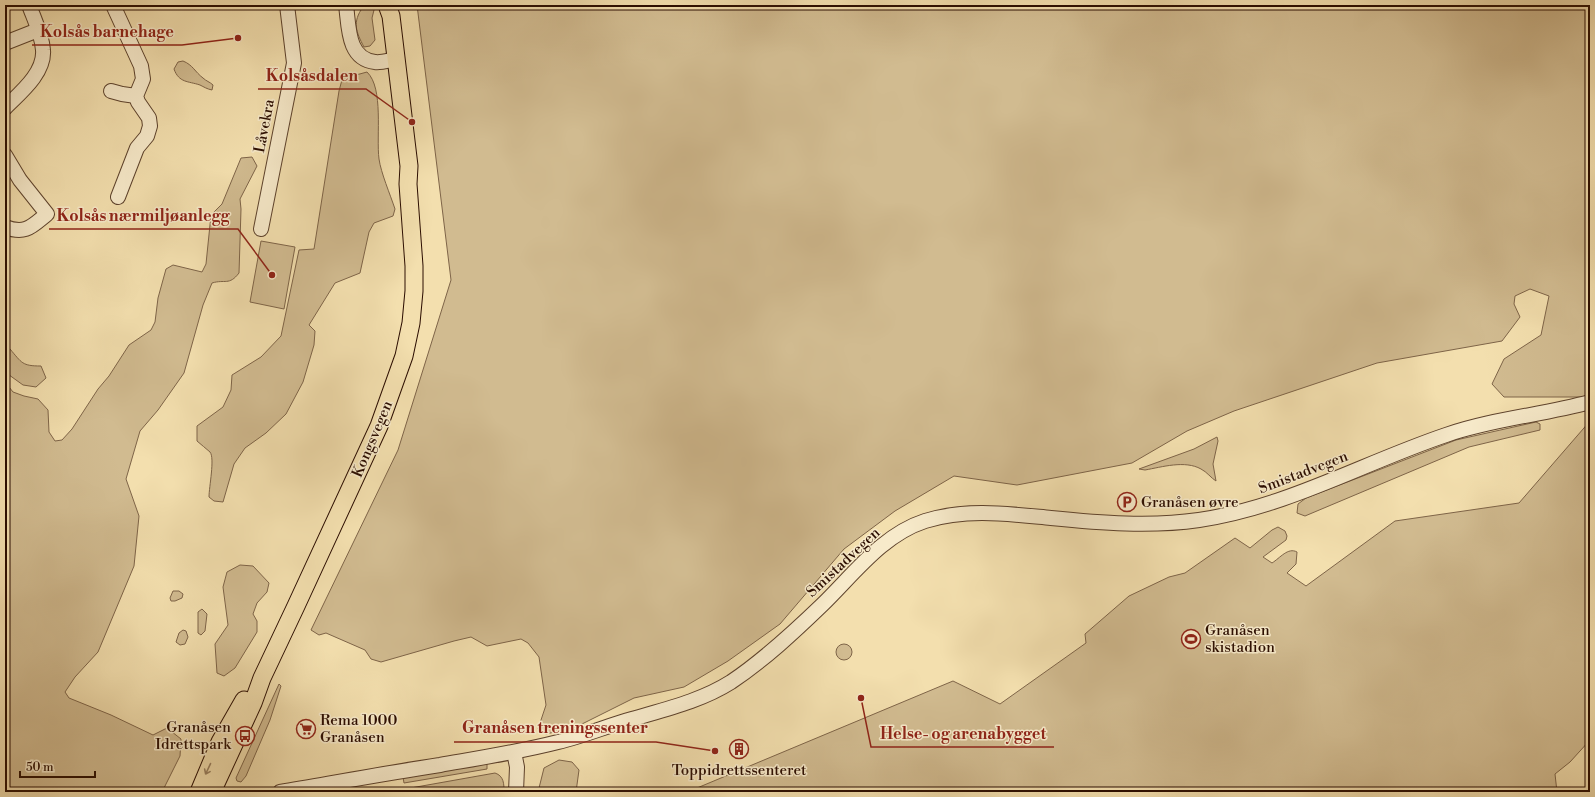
<svg xmlns="http://www.w3.org/2000/svg" width="1595" height="797" font-family="'Libre Bodoni',serif">
  <style>
    .green { fill: #d1bb90; stroke: #7e6448 }
    .lines { fill: none; stroke-linecap: round; stroke-linejoin: round }
    .minor-casing { stroke: #5d422c; stroke-width: 16 }
    .major-casing { stroke: #2b0d00; stroke-width: 19 }
    .minor { stroke: #f7eaca; stroke-width: 14 }
    .major { stroke: #f3dfae; stroke-width: 17 }
    .oneway { stroke: #998060 }
    .labels { text-anchor: middle; stroke-width: 3; stroke-linejoin: round; paint-order: stroke }
    .street-label { font-size: 15px; fill: #2b0d00; stroke: #f7eaca }
    .poi-label { font-size: 15px; fill: #2b0d00; stroke: #f7eaca; text-anchor: start }
    .leader { fill: none; stroke: #8f2418; stroke-width: 1.5 }
    .callout-dot { fill: #8f2418; stroke: #f7eaca; stroke-width: 1.5 }
    .callout-label { font-size: 16px; text-anchor: middle; font-weight: bold; fill: #8f2418; stroke: #f7eaca; stroke-width: 3; stroke-linejoin: round; paint-order: stroke }
  </style>
  <rect width="100%" height="100%" fill="#f3dfae"/>
  <filter id="stains"><feTurbulence type="fractalNoise" baseFrequency=".005" numOctaves="4"/><feColorMatrix values="0 0 0 0 .2 0 0 0 0 .09 0 0 0 0 .02 0 0 0 .5 -.17"/></filter>
  <radialGradient id="worn" r=".72"><stop offset=".6" stop-color="#630" stop-opacity="0"/><stop offset="1" stop-color="#630" stop-opacity=".3"/></radialGradient>
  <g class="green">
    <path d="M372,5L374,10L372,18L375,40L370,46L364,47C356,32 352,22 363,7Z"/>
    <polygon points="417,5 1590,5 1590,395 1583,397 1504,397 1492,384 1504,359 1541,335 1549,296 1530,289 1515,296 1514,304 1520,317 1502,341 1377,363 1234,411 1187,431 1132,463 1017,485 954,476 895,511 844,549 780,624 728,661 684,687 634,698 576,727 546,734 538,729 546,705 539,657 528,643 521,639 487,646 471,637 454,641 381,662 371,659 365,650 326,633 319,635 311,630 398,450 451,280"/>
    <path d="M183,61C193,65 195,72 203,78C206,81 210,82 213,85L212,90C207,89 204,87 200,85C188,81 179,83 174,69L178,62Z"/>
    <path d="M367,72C384,88 376,136 379,159C381,173 390,194 395,209L393,216L374,223L369,232L360,273L335,283L309,325L315,331L314,345L303,382L286,414L266,433L245,448L234,464L223,502L214,501L209,497C209,487 215,458 210,452C206,448 201,445 197,441V426L223,407L231,390L232,375L261,357L281,336L299,250L314,249L339,91L343,76L347,73L356,75Z"/>
    <path d="M252,157L257,166L240,199L241,209L239,273C229,286 225,279 212,283L203,305L184,373L158,410L140,431L126,479L139,516L134,566L98,652L75,677L65,692L69,698L111,715L153,735L167,728L181,739L180,756L162,792H5V382L13,392L24,396L38,399L48,410L49,432L55,441L62,440L72,429L98,389L109,376L129,345L151,330L155,322L158,298L166,269L173,265L202,272L206,264L211,215L222,204L241,158Z"/>
    <polygon points="261,241 295,247 284,309 250,302"/>
    <path d="M5,348L10,349C22,363 22,366 41,366L46,378L36,387L23,385L5,372Z"/>
    <path d="M1590,421V740L1570,762L1555,774L1557,792H692L697,788L953,681L1000,704L1086,643L1085,634L1129,596L1169,577L1185,573L1235,538L1250,548L1272,530L1278,527L1285,531L1287,536L1286,540L1263,557L1272,563C1280,558 1288,547 1297,552L1296,564L1287,573L1306,586L1395,521L1519,503Z"/>
    <polygon points="1536,422 1540,424 1540,430 1469,447 1305,516 1297,513 1298,504 1306,498 1456,440"/>
    <path d="M1217,437L1218,441L1213,464L1216,481C1211,478 1207,472 1201,469C1185,460 1162,467 1145,470L1139,469L1194,449Z"/>
    <polygon points="240,565 253,566 269,583 267,592 257,603 253,614 257,621 257,632 235,668 224,676 217,673 215,644 228,625 223,587 227,572"/>
    <polygon points="173,591 179,591 183,594 182,598 175,601 171,601 170,598"/>
    <polygon points="202,609 207,614 205,631 201,635 198,633 198,612"/>
    <polygon points="183,630 186,631 188,637 185,644 180,645 176,642 179,633"/>
    <circle cx="844" cy="652" r="8"/>
    <polygon points="279,684 281,686 270,720 246,776 241,782 237,781 236,778"/>
    <polygon points="559,760 572,762 579,770 576,792 538,792 544,768"/>
    <polygon points="487,763 487,769 404,783 403,777"/>
    <path d="M495,773C504,776 504,784 504,792H442L435,788L406,792L405,789Z"/>
  </g>
  <g class="lines">
    <g class="minor-casing">
      <g id="minor">
        <polyline points="113,5 141,66 143,79 136,96 138,102 149,118 150,126 147,136 137,148 118,197"/>
        <path d="M346,5C349,26 347,59 375,62C381,63 390,60 397,59"/>
        <polyline points="5,43 38,30"/>
        <polyline points="111,91 122,94 136,96"/>
        <path d="M5,108C20,93 45,73 43,50C42,34 34,19 29,5"/>
        <path d="M5,155L20,180L47,214C32,226 26,235 5,227"/>
        <polyline points="261,229 294,63 287,5"/>
        <polyline points="514,752 517,767 516,792"/>
        <path d="M280,792C333,783 387,773 440,765C480,758 519,752 558,742C583,736 607,726 632,719C666,709 701,701 731,682C764,660 794,632 822,605C854,574 882,535 925,521C967,508 1009,514 1051,518C1100,523 1151,527 1199,520C1287,507 1363,463 1446,435C1492,419 1542,415 1590,402"/>
      </g>
    </g>
    <g class="major-casing">
      <g id="major">
        <polyline points="199,792 220,742 244,700"/>
        <polyline points="212,792 253,703 262,678 296,606 379,426 404,356 411,323 414,291 414,266 408,184 409,166 391,16 387,5"/>
      </g>
    </g>
    <use href="#minor" class="minor"/>
    <use href="#major" class="major"/>
  </g>
  <defs><path id="oneway-shaft" d="M-6 0H5M1.5-3L5.5 0L1.5 3" fill="none" stroke-width="1.6" stroke-linecap="round" stroke-linejoin="round"/></defs>
  <use class="oneway" href="#oneway-shaft" transform="translate(208 769) rotate(115)"/>
  <defs>
    <g id="parking-ring" transform="scale(1)"><circle r="9.5" fill="#f7eaca" stroke="#8f2418" stroke-width="1.5"/><path d="M-3.5-5.5H1a3.5 3.5 0 0 1 0 7H-1V5.5H-3.5ZM-1-3.4V-.6H.8a1.4 1.4 0 0 0 0-2.8Z" fill="#8f2418"/></g>
    <g id="stadium-ring" transform="scale(1)"><circle r="9.5" fill="#f7eaca" stroke="#8f2418" stroke-width="1.5"/><path d="M0-5a6.5 5 0 1 0 0 10a6.5 5 0 1 0 0-10ZM-3.5-1.8h7v3.6h-7Z" fill="#8f2418"/></g>
    <g id="supermarket-ring" transform="scale(1)"><circle r="9.5" fill="#f7eaca" stroke="#8f2418" stroke-width="1.5"/><path d="M-6-5.5h2.5l.6 2H6L4.5 2H-2.5L-4.4-4H-6ZM-1.5 3.2a1.3 1.3 0 1 0 .1 0ZM3 3.2a1.3 1.3 0 1 0 .1 0Z" fill="#8f2418"/></g>
    <g id="bus-ring" transform="scale(1)"><circle r="9.5" fill="#f7eaca" stroke="#8f2418" stroke-width="1.5"/><path d="M-5-6H5V4H4V6H2V4H-2V6H-4V4H-5ZM-3.5-4V0h7V-4ZM-3.5 1.2v1.5H-2V1.2ZM2 1.2v1.5H3.5V1.2Z" fill="#8f2418"/></g>
    <g id="building-ring" transform="scale(1)"><circle r="9.5" fill="#f7eaca" stroke="#8f2418" stroke-width="1.5"/><path d="M-4-6H4V6H1V3H-1V6H-4ZM-2.5-4.3h1.7v1.8h-1.7ZM.8-4.3h1.7v1.8H.8ZM-2.5-1h1.7V.8h-1.7ZM.8-1h1.7V.8H.8Z" fill="#8f2418"/></g>
  </defs>
  <g fill-rule="evenodd">
    <use href="#parking-ring" x="1127" y="502"/>
    <use href="#stadium-ring" x="1191" y="639"/>
    <use href="#supermarket-ring" x="306" y="729"/>
    <use href="#bus-ring" x="245" y="736"/>
    <use href="#building-ring" x="739" y="749"/>
  </g>
  <g class="labels">
    <g class="street-label">
      <text transform="translate(264 126) rotate(-79)" y="5">Låvekra</text>
      <text transform="translate(372 439) rotate(-67)" y="5">Kongsvegen</text>
      <text transform="translate(1303 472) rotate(-21)" y="5">Smistadvegen</text>
      <text transform="translate(843 562) rotate(-43)" y="5">Smistadvegen</text>
    </g>
    <g class="poi-label">
      <text x="1141" y="507">Granåsen øvre</text>
      <text x="1205" y="635">Granåsen<tspan x="1205" dy="17">skistadion</tspan></text>
      <text x="320" y="725">Rema 1000<tspan x="320" dy="17">Granåsen</tspan></text>
      <text x="231" y="732" text-anchor="end">Granåsen<tspan x="231" dy="17">Idrettspark</tspan></text>
      <text x="739" y="775" text-anchor="middle">Toppidrettssenteret</text>
    </g>
  </g>
  <path class="leader" d="M238 38L182 45H32M412 122L366 89H258M272 275L238 229H49M715 751L656 742H454M861 698L871 747H1054"/>
  <g class="callout-dot">
    <circle cx="238" cy="38" r="4"/>
    <circle cx="412" cy="122" r="4"/>
    <circle cx="272" cy="275" r="4"/>
    <circle cx="715" cy="751" r="4"/>
    <circle cx="861" cy="698" r="4"/>
  </g>
  <g class="callout-label">
    <text x="107" y="37">Kolsås barnehage</text>
    <text x="312" y="81">Kolsåsdalen</text>
    <text x="143" y="221">Kolsås nærmiljøanlegg</text>
    <text x="555" y="733">Granåsen treningssenter</text>
    <text x="963" y="739">Helse- og arenabygget</text>
  </g>
  <rect width="1595" height="797" fill="none" stroke="#f3dfae" stroke-width="20"/>
  <rect x="6" y="6" width="1583" height="785" fill="none" stroke="#2b0d00" stroke-width="2"/>
  <rect x="10" y="10" width="1575" height="777" fill="none" stroke="#2b0d00"/>
  <path d="M20 771v6h75v-6" fill="none" stroke="#2b0d00" stroke-width="2"/>
  <text x="26" y="771" font-size="12" fill="#2b0d00" stroke="#f7eaca" stroke-width="3" paint-order="stroke">50 m</text>
  <rect width="100%" height="100%" filter="url(#stains)"/>
  <rect width="100%" height="100%" fill="url(#worn)"/>
</svg>
